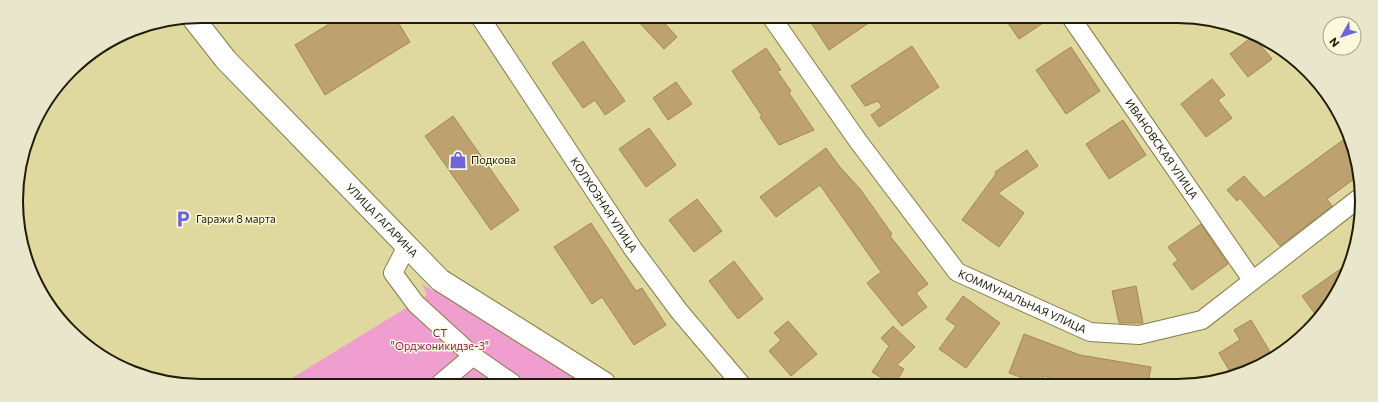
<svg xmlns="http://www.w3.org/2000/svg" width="1378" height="402" font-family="Commissioner,sans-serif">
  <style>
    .green { fill: #f09dd0 }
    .building { fill: #bda26f; stroke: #a28856 }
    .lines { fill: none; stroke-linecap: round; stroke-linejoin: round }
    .street-casing { stroke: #837d47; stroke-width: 20 }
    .secondary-casing { stroke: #837d47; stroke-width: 24 }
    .street { stroke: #fff; stroke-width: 18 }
    .secondary { stroke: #fff; stroke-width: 22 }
    .labels { text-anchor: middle; stroke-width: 3; stroke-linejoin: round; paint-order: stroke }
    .street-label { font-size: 11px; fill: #1f1d06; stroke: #fbf8dc }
    .poi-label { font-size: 11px; fill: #1f1d06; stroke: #fbf8dc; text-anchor: start }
    .park-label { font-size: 11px; fill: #7f1b61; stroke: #fbf8dc }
    .rim { fill: none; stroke: #1f1d06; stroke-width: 2 }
  </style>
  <rect width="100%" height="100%" fill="#dfd99f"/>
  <polygon class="green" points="422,284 433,291 440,287 593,383 284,383 427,295"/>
  <g class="building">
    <polygon points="342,16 395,17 410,42 325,95 295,45"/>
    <polygon points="635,18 660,18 677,37 664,49"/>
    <polygon points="808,18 876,18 829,50"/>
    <polygon points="1005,19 1049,19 1019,39"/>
    <polygon points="1253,36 1272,59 1248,77 1230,54"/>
    <polygon points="583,41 625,101 605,115 595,100 583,108 552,63"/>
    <polygon points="912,46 939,87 879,127 871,115 882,107 878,101 865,106 851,86"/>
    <polygon points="1071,47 1100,91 1066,114 1036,70"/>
    <polygon points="766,48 781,70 777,71 791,91 789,93 814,130 779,145 760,117 762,116 732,71"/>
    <polygon points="1212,79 1225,95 1218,100 1232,118 1206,137 1181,104"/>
    <polygon points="676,82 692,104 668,120 653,98"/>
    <polygon points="453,116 519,210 491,230 425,136"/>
    <polygon points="1123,120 1146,155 1109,179 1086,144"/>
    <polygon points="649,128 676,165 646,187 619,149"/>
    <polygon points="1347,137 1358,165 1358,176 1327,199 1332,206 1280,246 1240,198 1237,201 1227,190 1244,176 1264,198"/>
    <polygon points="826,148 839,166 860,189 892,234 890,236 928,284 916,293 927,307 902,326 867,283 881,272 820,185 776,217 760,197"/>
    <polygon points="1027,150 1038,166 998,193 1024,213 999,247 962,220 996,174 995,172"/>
    <polygon points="697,199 722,231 694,252 669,220"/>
    <polygon points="591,223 636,291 642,288 666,325 634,345 602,297 592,304 554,247"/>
    <polygon points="1201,224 1228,264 1192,290 1173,264 1178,260 1168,247"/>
    <polygon points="734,261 763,299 738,319 709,281"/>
    <polygon points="1349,263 1337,293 1318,318 1302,296"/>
    <polygon points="1136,286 1143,323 1119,323 1112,291"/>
    <polygon points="963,296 1000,323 966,368 939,349 956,326 946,319"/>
    <polygon points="1251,320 1273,357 1259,367 1232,375 1219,353 1240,340 1234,330"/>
    <polygon points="788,321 817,354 791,376 769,351 781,340 774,333"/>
    <polygon points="893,326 915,347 897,365 904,369 895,384 892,384 872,372 889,346 881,338"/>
    <polygon points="1024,334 1080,355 1151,367 1148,384 1067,384 1044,376 1041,384 1039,384 1009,373"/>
  </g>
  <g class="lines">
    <g class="street-casing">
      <g id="street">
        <path id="s1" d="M480,17L633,249L679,311L741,384"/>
        <path id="s2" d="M772,18L858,141L957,272L1090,332L1139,335L1202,320L1358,199"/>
        <path id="s3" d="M1072,19L1252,280"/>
        <polyline points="407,246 393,273 416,304 473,356"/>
        <polyline points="441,383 473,356 512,383"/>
      </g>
    </g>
    <g class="secondary-casing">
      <g id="secondary">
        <path id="s4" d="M193,18L226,60L440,280L604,383"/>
      </g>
    </g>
    <use href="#street" class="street"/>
    <use href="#secondary" class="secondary"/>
  </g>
  <defs>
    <g id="shop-bare" transform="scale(1.38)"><path d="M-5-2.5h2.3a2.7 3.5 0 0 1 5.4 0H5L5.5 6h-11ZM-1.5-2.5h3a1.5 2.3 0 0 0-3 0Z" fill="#6e64de" stroke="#fbf8dc" stroke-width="2.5" paint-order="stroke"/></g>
    <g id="parking-bare" transform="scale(1.38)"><path d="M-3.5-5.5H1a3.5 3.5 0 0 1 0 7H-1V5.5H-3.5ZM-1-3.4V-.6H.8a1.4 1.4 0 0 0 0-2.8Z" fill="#6e64de" stroke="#fbf8dc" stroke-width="2.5" paint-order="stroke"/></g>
  </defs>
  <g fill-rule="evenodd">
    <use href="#shop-bare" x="458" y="160"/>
    <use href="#parking-bare" x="183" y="219"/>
  </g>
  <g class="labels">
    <g class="street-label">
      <text dy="4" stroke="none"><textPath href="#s3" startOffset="158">ИВАНОВСКАЯ УЛИЦА</textPath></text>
      <text dy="4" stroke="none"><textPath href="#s1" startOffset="225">КОЛХОЗНАЯ УЛИЦА</textPath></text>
      <text dy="4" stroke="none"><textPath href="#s4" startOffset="277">УЛИЦА ГАГАРИНА</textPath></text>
      <text dy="4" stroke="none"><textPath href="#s2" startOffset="386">КОММУНАЛЬНАЯ УЛИЦА</textPath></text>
    </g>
    <g class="poi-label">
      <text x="471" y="164">Подкова</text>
      <text x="196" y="223">Гаражи 8 марта</text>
    </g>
    <g class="park-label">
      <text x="440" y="337">СТ<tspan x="440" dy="13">"Орджоникидзе-3"</tspan></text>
    </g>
  </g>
  <path d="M0 0H1378V402H0ZM201 23H1177A178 178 0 0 1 1355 201V201A178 178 0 0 1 1177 379H201A178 178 0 0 1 23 201V201A178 178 0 0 1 201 23Z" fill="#e9e6cb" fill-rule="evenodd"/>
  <path class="rim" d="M201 23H1177A178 178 0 0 1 1355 201V201A178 178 0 0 1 1177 379H201A178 178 0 0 1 23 201V201A178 178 0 0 1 201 23Z"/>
  <g transform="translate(1342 36) rotate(231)"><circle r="19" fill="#fbf8dc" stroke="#a3a086"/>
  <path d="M0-3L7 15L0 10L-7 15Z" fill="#6e64de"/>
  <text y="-6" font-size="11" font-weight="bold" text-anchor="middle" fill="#1f1d06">N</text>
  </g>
</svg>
